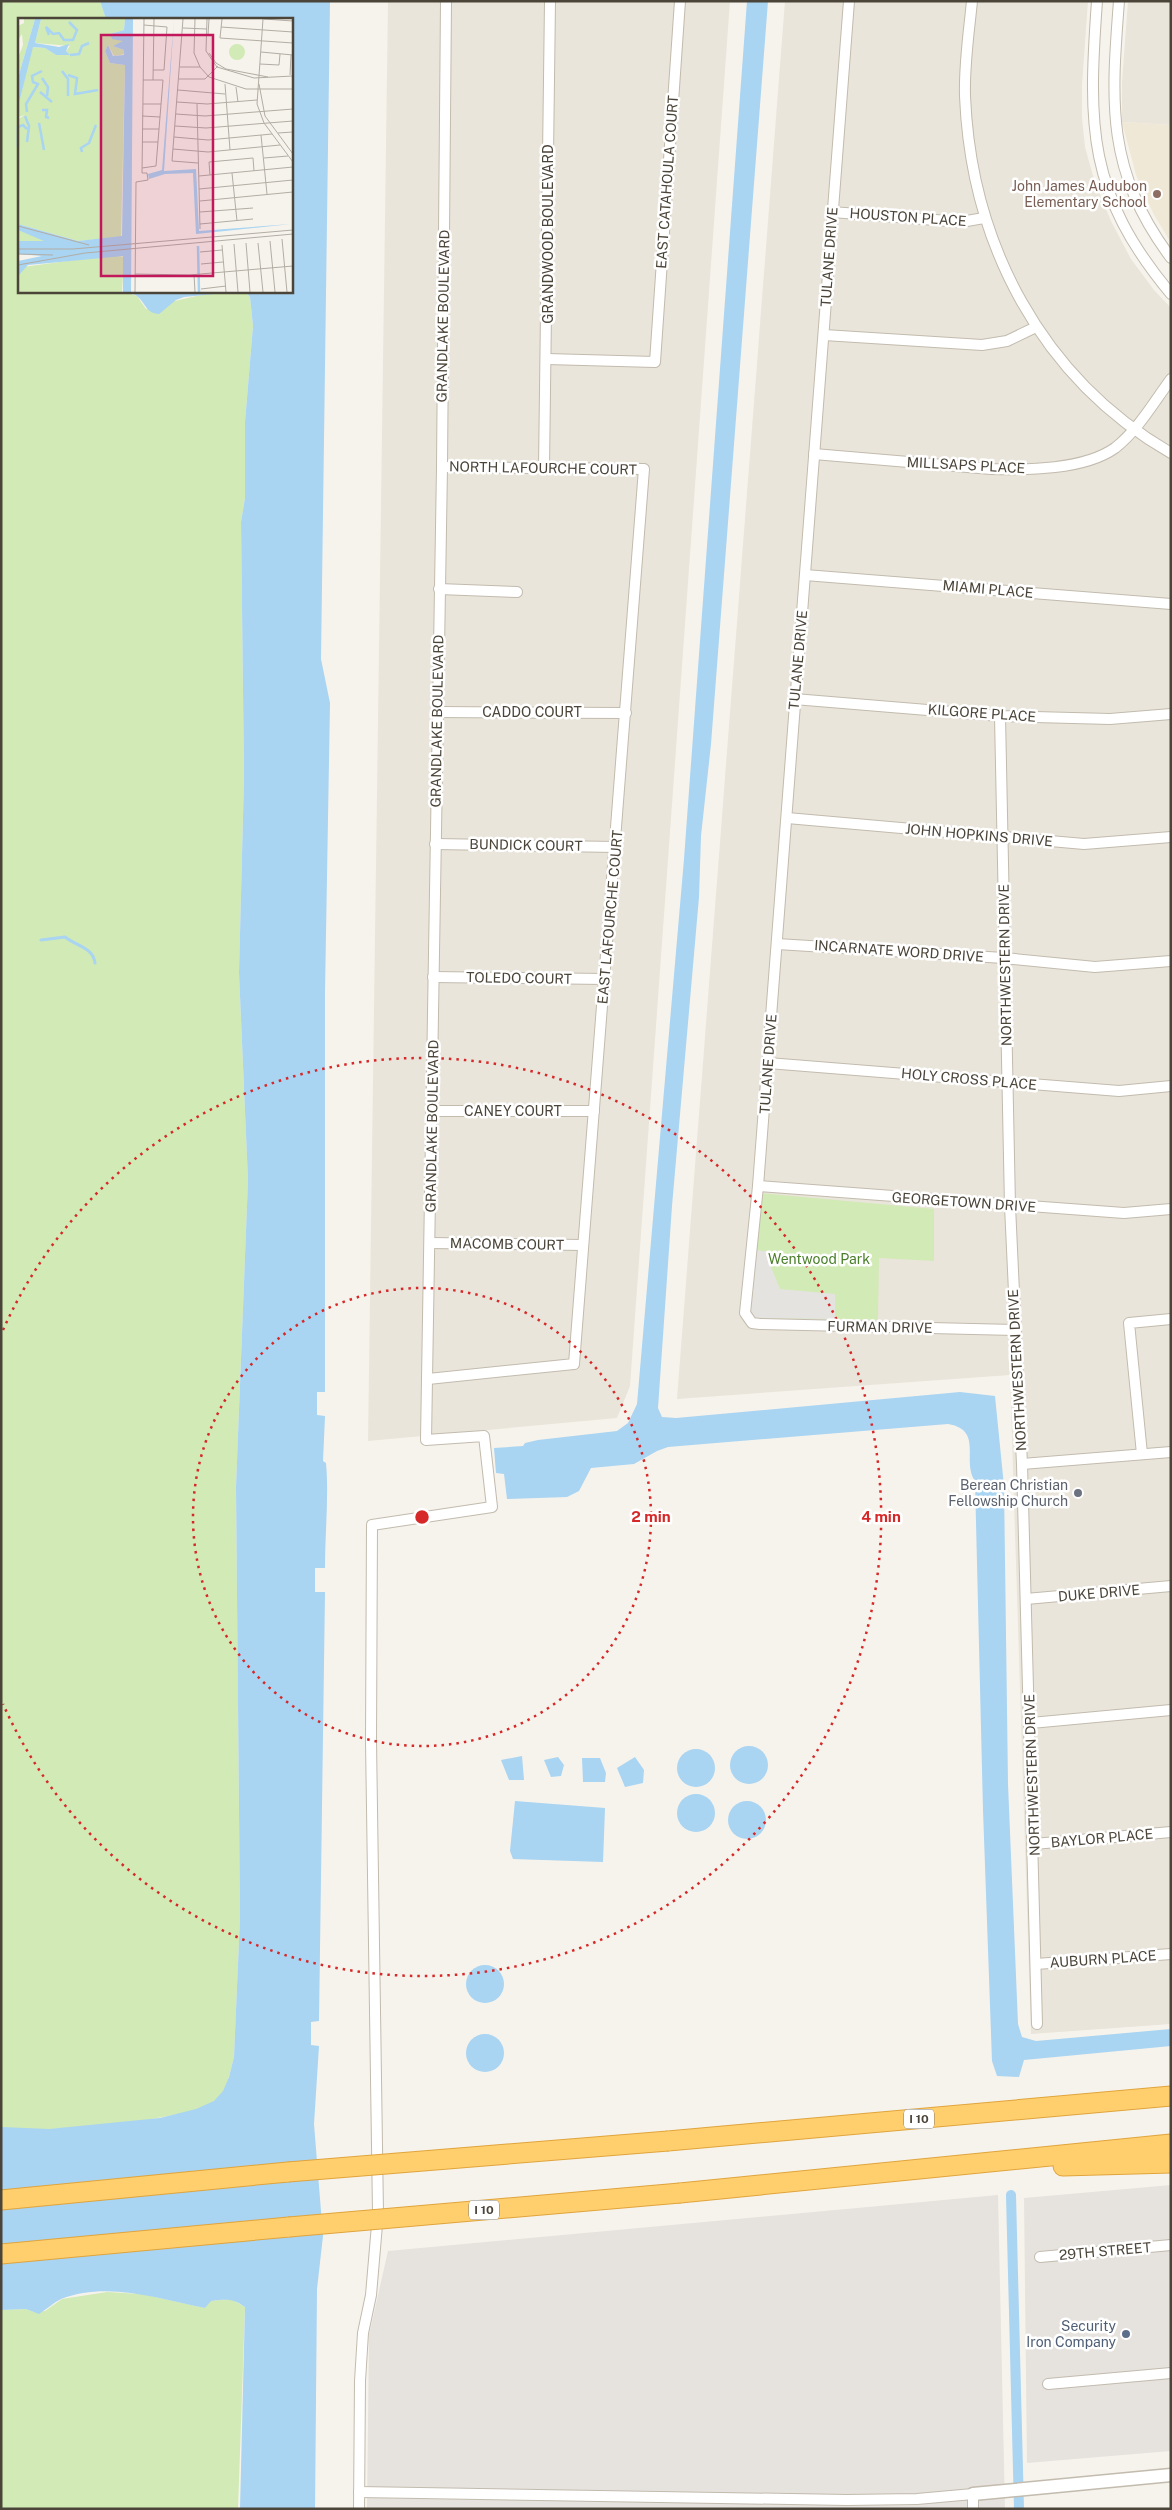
<svg xmlns="http://www.w3.org/2000/svg" width="1172" height="2510" font-family="'Public Sans',sans-serif">
  <style>
    .residential { fill: #eae5da }
    .industrial { fill: #e6e2dd }
    .education { fill: #efe8d6 }
    .green { fill: #d2eab5 }
    .parking { fill: #e5e3e0 }
    .water { fill: #a9d4f2 }
    .lines { fill: none; stroke-linecap: round; stroke-linejoin: round }
    .stream { stroke: #a9d4f2; stroke-width: 3 }
    .canal { stroke: #a9d4f2; stroke-width: 10 }
    .minor-casing { stroke: #c2bbae; stroke-width: 12 }
    .tertiary-casing { stroke: #c2bbae; stroke-width: 15 }
    .motorway-casing { stroke: #e0a43c; stroke-width: 21 }
    .minor { stroke: #fff; stroke-width: 10 }
    .tertiary { stroke: #fff; stroke-width: 12 }
    .motorway { stroke: #ffcf6e; stroke-width: 19 }
    .motorway-bridge-casing { stroke: #e0a43c; stroke-width: 21; stroke-linecap: butt }
    .motorway-bridge { stroke: #ffcf6e; stroke-width: 19 }
    .ring { fill: none; stroke: #d62828; stroke-width: 2.5; stroke-dasharray: 2.5 5 }
    .education-dot { fill: #8d6e63; stroke: #fff; stroke-width: 2 }
    .worship-dot { fill: #6b7280; stroke: #fff; stroke-width: 2 }
    .service-dot { fill: #5c6f8a; stroke: #fff; stroke-width: 2 }
    .labels { text-anchor: middle; stroke-width: 5; stroke-linejoin: round; paint-order: stroke }
    .shield { fill: #fff; stroke: #817c74; stroke-width: 1 }
    .shield-label { font-size: 12px; font-weight: bold; fill: #4b4439 }
    .street-label { font-size: 14px; fill: #4b4439; stroke: #fff }
    .education-label { font-size: 14px; fill: #785e54; stroke: #fff; text-anchor: end }
    .park-label { font-size: 14px; fill: #4a7f2a; stroke: #fff }
    .worship-label { font-size: 14px; fill: #5b616d; stroke: #fff; text-anchor: end }
    .service-label { font-size: 14px; fill: #4e5e75; stroke: #fff; text-anchor: end }
    .inset-river { fill: none; stroke: #a9d4f2; stroke-width: 2.5 }
    .inset-road { fill: none; stroke: #b2ada4; stroke-width: 1 }
    .view { fill: #c2185b; fill-opacity: 0.15; stroke: #c2185b; stroke-width: 2.5 }
    .inset-edge { fill: none; stroke: #4b4439; stroke-width: 2.5 }
    .centre { fill: #d62828; stroke: #fff; stroke-width: 2.5 }
    .ring-label { font-size: 15px; text-anchor: middle; font-weight: bold; fill: #d62828; stroke: #fff; stroke-width: 5; stroke-linejoin: round; paint-order: stroke }
  </style>
  <rect width="100%" height="100%" fill="#f6f3ec"/>
  <g class="residential">
    <polygon points="388,1 730,1 630,1386 617,1418 368,1441"/>
    <polygon points="785,1 1088,1 1082,85 1082,118 1085,147 1095,183 1111,221 1131,259 1154,290 1171,308 1171,2024 1031,2034 1010,1375 677,1399"/>
    <polygon points="1128,1 1171,1 1171,125 1122,122 1122,82"/>
  </g>
  <g class="industrial">
    <polygon points="1171,2185 1171,2451 1027,2463 1024,2198"/>
    <polygon points="998,2195 1005,2509 367,2509 369,2335 388,2251"/>
  </g>
  <polygon class="education" points="1122,122 1171,125 1171,243 1153,213 1136,175"/>
  <g class="green">
    <path d="M1,1H100L106,19H19V291L128,293L137,296L146,309C180,299 211,291 245,291L250,297L253,326L245,422V498L241,522L244,777L239,973L248,1180L236,1487L240,1918L234,2057C230,2072 227,2093 214,2102C185,2121 35,2135 1,2127Z"/>
    <polygon points="760,1193 934,1209 934,1261 879,1258 878,1320 754,1318 751,1311"/>
    <polygon points="107,2292 142,2294 205,2308 210,2301 231,2299 245,2307 238,2509 1,2509 1,2310 26,2309 34,2312 45,2311 62,2299"/>
  </g>
  <polygon class="parking" points="756,1250 771,1252 771,1267 780,1289 835,1294 835,1319 754,1318 751,1311"/>
  <g class="water">
    <path d="M100,1H330L321,659L330,703L325,992V1392H317V1415L325,1416L323,1461L326,1463C329,1496 325,1532 325,1568H315V1592H325L319,2021L311,2022V2045L319,2046L314,2124L323,2236L317,2289L315,2509H240L245,2307C233,2298 225,2299 211,2301L205,2308C159,2299 108,2281 61,2299C53,2303 47,2309 39,2314L26,2309L1,2310V2127L49,2129L160,2118L196,2109L214,2101L223,2091L229,2077L234,2057L240,1918L236,1487L248,1180L239,973L244,777L241,522L245,498V422L253,326L250,297L245,291H291V19H106Z"/>
    <path d="M747,1H768L711,744L701,836L699,897L672,1206L658,1408L662,1417L676,1418L960,1392L995,1396L1004,1486L1008,1784L1018,2024L1022,2037L1036,2041L1171,2029V2046L1024,2060L1019,2077L997,2076L992,2061L983,1810L975,1481C961,1461 984,1430 948,1424L668,1447L657,1451L634,1464L591,1468L579,1491L567,1497L507,1499L504,1474L496,1473L494,1448L523,1446L525,1443L538,1440L617,1431L628,1423L637,1404L684,859Z"/>
    <path d="M102,291H219L215,294L184,297L176,300L159,314C146,313 146,304 138,297C129,289 113,294 102,291Z"/>
    <circle cx="749" cy="1765" r="19"/>
    <circle cx="696" cy="1768" r="19"/>
    <polygon points="522,1756 524,1780 509,1780 501,1760"/>
    <polygon points="558,1757 564,1765 561,1776 551,1777 544,1760"/>
    <polygon points="635,1757 644,1770 643,1783 625,1787 617,1768"/>
    <polygon points="582,1758 600,1758 606,1773 605,1782 583,1782"/>
    <circle cx="696" cy="1813" r="19"/>
    <polygon points="515,1801 605,1808 603,1862 513,1859 510,1851"/>
    <circle cx="747" cy="1820" r="19"/>
    <circle cx="485" cy="1984" r="19"/>
    <circle cx="485" cy="2053" r="19"/>
  </g>
  <g class="lines">
    <path class="stream" d="M41,940L65,937C76,946 93,947 95,963"/>
    <polyline class="canal" points="1011,2195 1019,2509"/>
    <g class="minor-casing">
      <g id="minor">
        <polyline points="849,1 758,1186 745,1313 752,1323 760,1324 1015,1330"/>
        <path d="M972,1C969,32 964,64 965,96C971,243 1041,378 1171,453"/>
        <path d="M1097,1C1088,126 1087,193 1171,294"/>
        <path d="M1119,1C1111,104 1106,171 1171,258"/>
        <polyline points="832,212 961,222 984,218"/>
        <polyline points="824,335 982,345 1007,341 1036,327"/>
        <polyline points="547,359 655,362 680,1"/>
        <path d="M814,454L991,469C1027,470 1084,470 1115,448C1138,430 1154,402 1171,379"/>
        <polyline points="544,468 550,1"/>
        <polyline points="805,575 1171,604"/>
        <polyline points="439,589 517,592"/>
        <polyline points="794,699 1000,716 1110,719 1171,714"/>
        <polyline points="437,712 626,713"/>
        <polyline points="1000,716 1010,1206 1022,1464 1037,2024"/>
        <polyline points="787,818 1084,844 1171,837"/>
        <polyline points="435,844 616,847"/>
        <polyline points="777,944 1004,958 1095,967 1171,961"/>
        <polyline points="433,977 605,979"/>
        <polyline points="768,1063 1119,1091 1171,1086"/>
        <polyline points="432,1111 594,1111"/>
        <polyline points="758,1186 1124,1213 1171,1209"/>
        <polyline points="430,1243 583,1245"/>
        <polyline points="428,1379 574,1364 644,469 442,467"/>
        <polyline points="1142,1454 1129,1323 1171,1319"/>
        <polyline points="1022,1464 1171,1452"/>
        <polyline points="1026,1599 1171,1586"/>
        <polyline points="1031,1723 1171,1710"/>
        <polyline points="1034,1844 1171,1832"/>
        <polyline points="1036,1964 1171,1954"/>
        <polyline points="1040,2257 1171,2245"/>
        <polyline points="1048,2384 1171,2373"/>
        <polyline points="359,2492 847,2500 917,2499 973,2494 973,2509"/>
        <polyline points="359,2509 360,2381 363,2333 371,2295 378,2213 371,1741 372,1525 492,1507 484,1436 426,1440 442,467 446,1"/>
      </g>
    </g>
    <g class="tertiary-casing">
      <polyline id="tertiary" points="973,2494 1171,2475"/>
    </g>
    <g class="motorway-casing">
      <g id="motorway">
        <polyline points="668,2141 1171,2096"/>
        <polyline points="1063,2166 1171,2163"/>
        <polyline points="680,2193 1171,2144"/>
        <polyline points="1,2200 288,2172"/>
        <polyline points="1,2254 289,2227"/>
      </g>
    </g>
    <use href="#minor" class="minor"/>
    <use href="#tertiary" class="tertiary"/>
    <use href="#motorway" class="motorway"/>
    <g class="motorway-bridge-casing">
      <g id="motorway-bridge">
        <polyline points="288,2172 668,2141"/>
        <polyline points="289,2227 680,2193"/>
      </g>
    </g>
    <use href="#motorway-bridge" class="motorway-bridge"/>
  </g>
  <g class="ring">
    <circle cx="422" cy="1517" r="229"/>
    <path d="M3 1330A459 459 0 1 1 3 1704"/>
  </g>
  <circle class="education-dot" cx="1157" cy="194" r="5"/>
  <circle class="worship-dot" cx="1078" cy="1493" r="5"/>
  <circle class="service-dot" cx="1126" cy="2334" r="5"/>
  <g class="labels">
    <g class="shield">
      <rect x="904" y="2109.5" width="30" height="19" rx="4"/>
      <rect x="469" y="2200.5" width="30" height="19" rx="4"/>
    </g>
    <g class="shield-label">
      <text x="919" y="2123">I 10</text>
      <text x="484" y="2214">I 10</text>
    </g>
    <g class="street-label">
      <text transform="translate(667 182) rotate(-86)" y="5">EAST CATAHOULA COURT</text>
      <text transform="translate(908 217) rotate(4)" y="5">HOUSTON PLACE</text>
      <text transform="translate(548 234) rotate(-90)" y="5">GRANDWOOD BOULEVARD</text>
      <text transform="translate(829 257) rotate(-86)" y="5">TULANE DRIVE</text>
      <text transform="translate(443 316) rotate(-89)" y="5">GRANDLAKE BOULEVARD</text>
      <text transform="translate(966 465) rotate(3)" y="5">MILLSAPS PLACE</text>
      <text transform="translate(543 468) rotate(1)" y="5">NORTH LAFOURCHE COURT</text>
      <text transform="translate(988 589) rotate(5)" y="5">MIAMI PLACE</text>
      <text transform="translate(798 660) rotate(-85)" y="5">TULANE DRIVE</text>
      <text x="532" y="717">CADDO COURT</text>
      <text transform="translate(982 713) rotate(4)" y="5">KILGORE PLACE</text>
      <text transform="translate(437 721) rotate(-89)" y="5">GRANDLAKE BOULEVARD</text>
      <text transform="translate(979 835) rotate(5)" y="5">JOHN HOPKINS DRIVE</text>
      <text transform="translate(526 845) rotate(1)" y="5">BUNDICK COURT</text>
      <text transform="translate(610 917) rotate(-85)" y="5">EAST LAFOURCHE COURT</text>
      <text transform="translate(899 951) rotate(4)" y="5">INCARNATE WORD DRIVE</text>
      <text transform="translate(1005 965) rotate(-91)" y="5">NORTHWESTERN DRIVE</text>
      <text transform="translate(519 978) rotate(1)" y="5">TOLEDO COURT</text>
      <text transform="translate(768 1064) rotate(-86)" y="5">TULANE DRIVE</text>
      <text transform="translate(969 1079) rotate(5)" y="5">HOLY CROSS PLACE</text>
      <text x="513" y="1116">CANEY COURT</text>
      <text transform="translate(432 1126) rotate(-89)" y="5">GRANDLAKE BOULEVARD</text>
      <text transform="translate(964 1202) rotate(4)" y="5">GEORGETOWN DRIVE</text>
      <text transform="translate(507 1244) rotate(1)" y="5">MACOMB COURT</text>
      <text transform="translate(880 1327) rotate(1)" y="5">FURMAN DRIVE</text>
      <text transform="translate(1017 1370) rotate(-93)" y="5">NORTHWESTERN DRIVE</text>
      <text transform="translate(1099 1593) rotate(-5)" y="5">DUKE DRIVE</text>
      <text transform="translate(1032 1775) rotate(-92)" y="5">NORTHWESTERN DRIVE</text>
      <text transform="translate(1102 1838) rotate(-5)" y="5">BAYLOR PLACE</text>
      <text transform="translate(1103 1959) rotate(-4)" y="5">AUBURN PLACE</text>
      <text transform="translate(1105 2251) rotate(-5)" y="5">29TH STREET</text>
    </g>
    <g class="education-label">
      <text x="1147" y="191">John James Audubon<tspan x="1147" dy="16">Elementary School</tspan></text>
    </g>
    <g class="park-label">
      <text x="819" y="1264">Wentwood Park</text>
    </g>
    <g class="worship-label">
      <text x="1068" y="1490">Berean Christian<tspan x="1068" dy="16">Fellowship Church</tspan></text>
    </g>
    <g class="service-label">
      <text x="1116" y="2331">Security<tspan x="1116" dy="16">Iron Company</tspan></text>
    </g>
  </g>
  <g transform="translate(18 18)">
    <rect width="275" height="275" fill="#f6f3ec"/>
    <path d="M6,1H17L0,60V40L5,27L4,16L0,22V8L6,5ZM23,1H107L106,12L92,16L94,20L105,22V25L95,28L106,32L107,36L96,38L90,27L87,33L92,45L107,47L103,219L60,223L0,206V101L7,97L0,99V89L14,29L27,30L38,37H51L48,33L52,28L17,25ZM211 34a8 8 0 1 1 16 0a8 8 0 1 1-16 0ZM0,212L25,221L26,223H0ZM93,237L106,239L104,274H0V258L5,249Z" fill="#d2eab5"/>
    <path d="M17,1H23L17,25L41,29L51,26L48,33L52,37H38L27,30L15,29L0,89V60ZM107,1H115L113,274H105V238L10,247L0,258V243L24,238L0,236V223H26L0,212V206L60,223L104,218L107,47L92,45L87,33L90,27L95,38L106,37V32L95,28L105,23L94,21L92,16L106,12ZM156,1L146,153L178,151L181,213L273,206L178,216L175,155L147,156L131,161L130,156L144,152Z" fill="#a9d4f2"/>
    <path class="inset-river" d="M31,17L28,9L35,16L41,15L46,22H55L59,12L51,4M52,37L61,36L64,28L71,25M44,53L50,61V78M50,57L59,60L57,76L80,72M24,60L30,69L29,78M22,74L34,84M24,92H29L28,99L31,100M9,94L8,86L20,66L15,64L14,58L24,53M7,98L11,108L9,124M21,105L26,132M0,129V109L5,107L9,111M64,134L63,130L71,125L78,107M180,228L181,274"/>
    <path class="inset-road" d="M165,1L154,143L180,145M177,1L176,35L182,49L191,59L228,71H275M189,1L188,33L199,49L236,60L275,58M204,1L202,20L275,25M245,1L239,86L246,105L275,144M246,1L275,3M126,7L149,9L146,52H135M203,9L275,14M165,10L189,11M190,17L191,1M243,34L275,37M191,35L198,45L208,51L250,59M242,46L261,47L262,36M162,49H182M272,57L273,37M161,61H187L200,48M135,62L136,1M207,66L212,132M241,66L247,98L275,136M218,69L220,84M160,72L207,76M159,84L189,86L239,82M125,86H143M179,86L182,211M158,96L187,98L275,91M124,98L142,99M157,108L188,110L275,103M124,111H141M260,115L275,114M243,117L249,176M156,119L190,122L254,116M124,124H140M155,131L190,134L262,127M246,140L270,138M124,150L138,148L145,62H125M214,155L219,203M192,157L191,144L235,140L236,153M181,158L275,149M181,171L275,162M182,183L275,174M182,194L235,190M182,206L235,201M0,208L71,227M264,221L269,274M252,223L257,274M228,225L232,274M240,225L245,274M216,226L220,274M204,227L208,274M0,231H55L275,212M182,234L204,232M0,236L35,237M183,246L205,244M0,247L67,235L275,216M117,256L171,257L275,248M176,256L177,274M183,271L208,268M117,274L118,164L130,162L129,155H124L126,1"/>
    <path class="view" d="M83,17H195V258H83Z"/>
    <rect width="275" height="275" class="inset-edge"/>
  </g>
  <circle cx="422" cy="1517" r="8" class="centre"/>
  <g class="ring-label">
    <text x="651" y="1522">2 min</text>
    <text x="881" y="1522">4 min</text>
  </g>
  <rect width="1172" height="2510" fill="none" stroke="#4b4439" stroke-width="5"/>
</svg>
